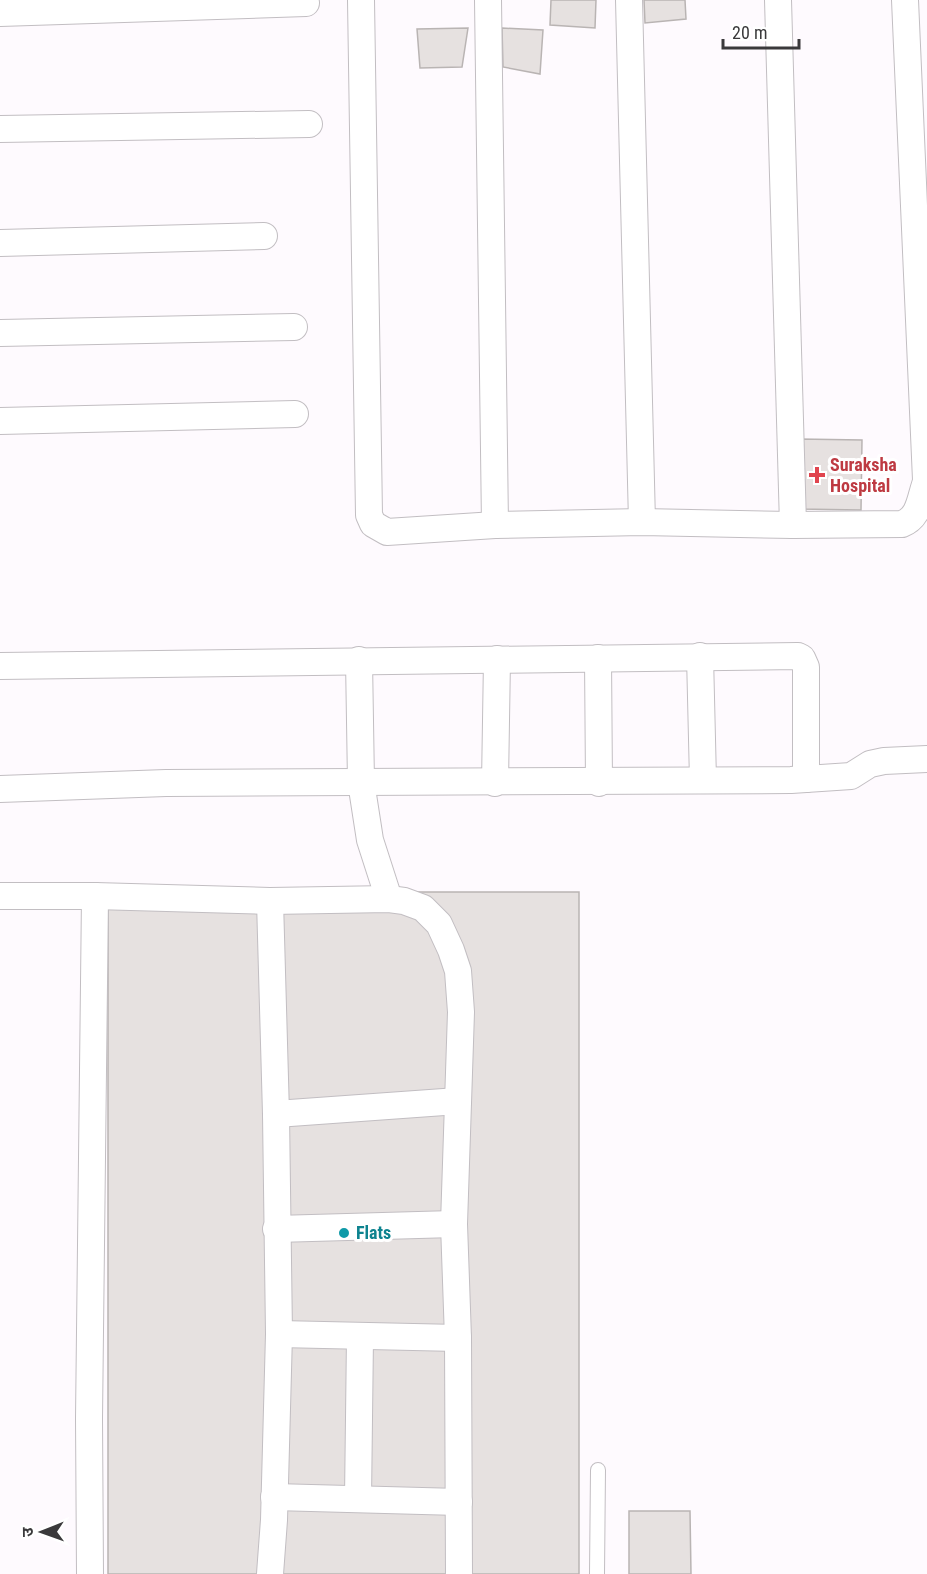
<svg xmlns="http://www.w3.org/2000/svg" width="927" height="1574" font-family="'Roboto Condensed','Noto Sans Devanagari',sans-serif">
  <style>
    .building { fill: #e6e1e0; stroke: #b9b4b3; stroke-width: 1.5 }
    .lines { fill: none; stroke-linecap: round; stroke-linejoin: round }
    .service-casing { stroke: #c2bec2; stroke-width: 16 }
    .minor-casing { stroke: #c2bec2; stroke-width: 28 }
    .service { stroke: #fff; stroke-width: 14 }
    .minor { stroke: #fff; stroke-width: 26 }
    .health-dot { fill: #e0444e; stroke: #fff; stroke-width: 2 }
    .culture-dot { fill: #0f9aa8; stroke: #fff; stroke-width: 2 }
    .labels { text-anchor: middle; stroke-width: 6; stroke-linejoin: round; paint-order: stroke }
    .health-label { font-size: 18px; font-weight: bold; fill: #be3a42; stroke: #fff; text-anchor: start }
    .culture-label { font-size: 18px; font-weight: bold; fill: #0d838f; stroke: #fff; text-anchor: start }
  </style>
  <rect width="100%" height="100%" fill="#fefafe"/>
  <g class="building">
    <polygon points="551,0 596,0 595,28 550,25"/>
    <polygon points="644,0 685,0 686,19 645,23"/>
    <polygon points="468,28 462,67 420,68 417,29"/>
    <polygon points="502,28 543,30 540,74 503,67"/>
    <polygon points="799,439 862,440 861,510 799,509"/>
    <rect x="108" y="892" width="471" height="682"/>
    <polygon points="629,1511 690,1511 691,1574 629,1574"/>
  </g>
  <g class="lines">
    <g class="service-casing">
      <polyline id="service" points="597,1574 598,1470"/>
    </g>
    <g class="minor-casing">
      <g id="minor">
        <path d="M361,0L369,515L373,524L387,532L495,525L642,522L793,525L902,524C921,517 920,495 927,479"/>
        <polyline points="488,0 495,525"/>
        <polyline points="629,0 642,522"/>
        <polyline points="778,0 793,525"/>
        <polyline points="905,0 926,480"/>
        <polyline points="0,13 306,3"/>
        <polyline points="0,129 309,124"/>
        <polyline points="0,243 264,236"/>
        <polyline points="0,333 294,327"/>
        <polyline points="0,421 295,414"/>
        <polyline points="700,656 703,780"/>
        <polyline points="598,658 599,783"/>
        <polyline points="359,660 361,782 370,840 389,899"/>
        <polyline points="0,666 798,656 802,658 806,667 806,779"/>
        <polyline points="495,783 497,659"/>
        <polyline points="0,789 166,783 791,780 851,776 870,764 884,761 927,759"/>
        <polyline points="0,896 95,896 270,901 389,899 404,901 423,908 439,924 451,950 458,971 461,1012 454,1224 458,1338 459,1574"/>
        <polyline points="270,901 276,1114 279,1334 274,1520 270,1574"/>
        <polyline points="276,1114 458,1101"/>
        <polyline points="276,1229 454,1224"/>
        <polyline points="279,1334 458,1338"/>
        <polyline points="274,1497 459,1502"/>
        <polyline points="358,1499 360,1337"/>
        <polyline points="90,1574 89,1419 95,896"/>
      </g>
    </g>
    <use href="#service" class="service"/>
    <use href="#minor" class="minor"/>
  </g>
  <path class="health-dot" d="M814 466h6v6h6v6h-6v6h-6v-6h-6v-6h6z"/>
  <circle class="culture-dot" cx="344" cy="1233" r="6"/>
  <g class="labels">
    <g class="health-label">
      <text x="830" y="471">Suraksha<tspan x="830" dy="21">Hospital</tspan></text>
    </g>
    <g class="culture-label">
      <text x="356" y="1239">Flats</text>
    </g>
  </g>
  <g transform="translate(42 1532) rotate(269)" stroke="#ffffff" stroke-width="4.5" paint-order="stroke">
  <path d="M0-4.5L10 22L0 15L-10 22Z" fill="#3a393b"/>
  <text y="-9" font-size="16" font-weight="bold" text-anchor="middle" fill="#3a393b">उ</text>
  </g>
  <path d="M723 39v9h76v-9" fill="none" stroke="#3a393b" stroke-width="3"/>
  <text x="732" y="39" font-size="18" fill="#3a393b" stroke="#ffffff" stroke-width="4.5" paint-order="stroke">20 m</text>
</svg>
